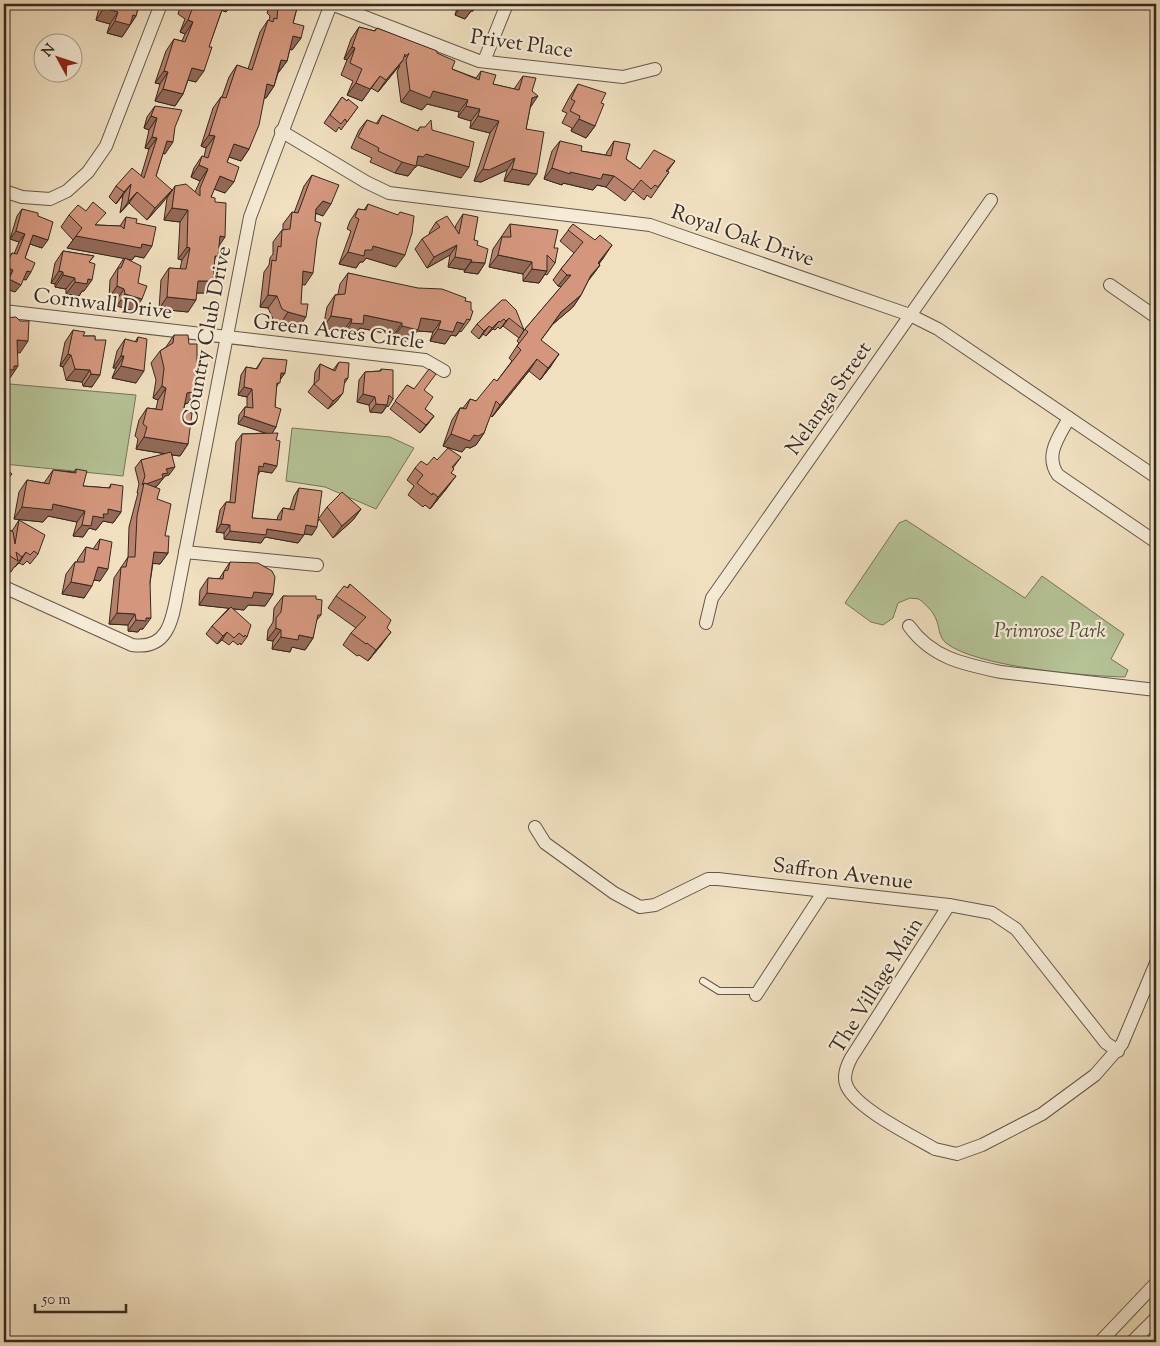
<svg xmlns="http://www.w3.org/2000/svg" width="1160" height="1346" font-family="'Sorts Mill Goudy',serif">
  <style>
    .green { fill: #b5c396; stroke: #75765b }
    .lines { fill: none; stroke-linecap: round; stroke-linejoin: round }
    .service-casing { stroke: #645748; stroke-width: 8 }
    .minor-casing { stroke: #645748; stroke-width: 14 }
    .service { stroke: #f5ebd6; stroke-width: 6 }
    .minor { stroke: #f5ebd6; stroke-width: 12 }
    .wall { fill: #b6826c; stroke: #352920 }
    .shaded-wall { fill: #946a58; stroke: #352920 }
    .building { fill: #d4977d; stroke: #352920 }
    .labels { text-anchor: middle; stroke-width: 4.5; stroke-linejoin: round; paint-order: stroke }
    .street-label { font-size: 21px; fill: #352920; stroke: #f5ebd6 }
    .park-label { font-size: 21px; font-style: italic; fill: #55503e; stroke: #f5ebd6 }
  </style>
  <rect width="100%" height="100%" fill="#f0e0c0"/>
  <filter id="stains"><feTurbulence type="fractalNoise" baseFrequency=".004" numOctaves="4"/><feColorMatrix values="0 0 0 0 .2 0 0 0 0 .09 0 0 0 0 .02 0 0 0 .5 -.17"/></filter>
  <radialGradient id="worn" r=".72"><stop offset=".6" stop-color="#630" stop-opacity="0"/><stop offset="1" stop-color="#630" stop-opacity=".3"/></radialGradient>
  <g class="green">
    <polygon points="10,384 136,395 123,476 4,464 4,399"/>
    <polygon points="292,428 390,437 414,448 376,509 325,487 286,481"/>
    <path d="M906,520L1025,598L1042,576L1124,634L1111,659L1128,670L1125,677C1085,676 976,667 946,643C938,636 940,628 936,619C933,611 925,604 919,599L910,598L898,603L893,618L883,625L871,622L845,603L899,523Z"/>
  </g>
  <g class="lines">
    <g class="service-casing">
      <polyline id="service" points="703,981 719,991 759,991"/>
    </g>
    <g class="minor-casing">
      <g id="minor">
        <polyline points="331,4 479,61 623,77 655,69"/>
        <polyline points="484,61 507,4"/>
        <polyline points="281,131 366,182 389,193 650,225 910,315 938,329 1156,477"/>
        <polyline points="4,191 22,197 50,199 67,191 88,172 106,146 161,4"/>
        <polyline points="1110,285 1156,317"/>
        <polyline points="4,311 425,360 444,371"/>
        <path d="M1069,418C1059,437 1044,455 1058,475L1156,542"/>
        <polyline points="185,552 317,565"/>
        <path d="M4,587L132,645C172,651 173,612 179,584L250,217L331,4"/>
        <polyline points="706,623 712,598 991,200"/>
        <path d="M909,626C932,658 963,664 1001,672L1156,690"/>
        <polyline points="535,827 545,843 614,893 640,907 655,905 708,879 718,879 949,905 992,913 1016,929 1106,1043 1118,1051"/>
        <path d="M949,905L851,1058C847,1066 843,1075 846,1084C853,1107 913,1136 935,1149L957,1154L982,1145L1042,1114L1095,1075L1122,1044L1156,963"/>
        <polyline points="756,995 824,891"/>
        <polyline points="1100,1342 1156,1283"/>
        <polyline points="1132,1342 1156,1318"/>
      </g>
    </g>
    <use href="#service" class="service"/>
    <use href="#minor" class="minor"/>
  </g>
  <g class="wall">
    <polygon points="100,4 139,4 136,16 122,37 107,33 110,24 96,20"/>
    <polygon points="181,4 232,4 226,12 222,10 196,82 188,80 183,94 175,106 155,101 160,84 155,83 166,51 174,39 182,41 185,34 180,32 185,19 178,14"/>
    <polygon points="270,4 300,4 297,8 293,23 301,38 292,50 290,49 287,61 278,73 274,86 266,98 264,98 249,149 241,161 229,157 227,162 225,193 214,189 211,197 219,245 205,293 197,293 188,312 159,309 161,280 169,268 180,269 182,260 178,259 180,222 164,220 167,198 175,186 195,192 200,181 191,177 194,168 202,156 204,157 206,148 201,146 213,108 221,97 222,97 229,77 237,65 248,69 260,32 268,20 269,21 270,16 267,13"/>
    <polygon points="443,4 483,4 479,9 476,7 473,11 471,11 465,19 455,15 457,8"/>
    <polygon points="359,27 374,31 377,28 437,53 452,69 476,78 481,71 493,84 514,89 523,76 532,91 530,108 526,129 529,185 504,181 507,170 481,182 474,181 490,133 470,128 471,121 458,117 459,112 427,104 422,110 401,102 397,72 400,65 378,92 371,88 362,101 347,95 353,81 341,75 347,60 344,59 351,39"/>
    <polygon points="578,84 601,103 595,126 586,138 571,131 572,128 562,123 567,113 562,111 570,96"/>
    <polygon points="342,97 347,101 358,107 341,130 339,127 336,132 324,123"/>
    <polygon points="155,106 165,154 163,153 156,176 164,201 147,220 129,203 120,213 123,195 116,204 109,197 116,186 141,176 149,149 145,148 149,130 144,128 147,117"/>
    <polygon points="382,115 417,131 420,127 432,130 461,178 418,165 415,168 415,167 408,176 395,173 370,162 372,158 351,148 359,130 367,120 376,124"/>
    <polygon points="560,141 581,151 606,155 607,152 614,141 626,159 640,169 675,161 667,172 669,172 651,198 647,195 644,200 633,191 625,201 606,187 597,185 593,190 563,183 562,185 544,179 552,151"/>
    <polygon points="312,175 323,216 316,213 305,285 302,284 298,329 280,324 274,321 268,308 260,307 264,272 269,265 270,258 273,254 273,242 282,230 283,230 283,224 292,212 294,213 304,186"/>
    <polygon points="368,204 396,267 366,258 363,262 360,262 356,268 339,264 351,231 347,229 350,221 358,209 364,210"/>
    <polygon points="22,209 38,216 42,248 30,244 25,258 26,280 23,279 15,292 4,288 8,278 4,276 4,266 6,261 12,253 14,254 19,242 10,239 17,216"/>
    <polygon points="463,214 485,263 478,274 464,272 465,270 448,267 450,255 427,268 415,249 422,239 430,234 429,233 436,222 455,228 456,225"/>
    <polygon points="69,215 97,225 120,226 126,217 136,223 144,258 135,256 132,260 127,259 138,283 134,311 117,306 116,301 109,298 110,280 124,258 67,248 73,240 61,227"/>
    <polygon points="510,224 554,248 555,263 547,275 545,274 539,283 523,281 523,274 489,267 493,249"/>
    <polygon points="573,224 604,257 599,264 600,265 588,281 581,295 573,307 553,324 541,340 551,366 540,380 529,371 492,417 490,415 484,433 476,445 470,448 466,447 462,452 443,446 452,420 460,408 463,408 470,399 476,401 497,381 512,361 509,358 519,343 517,341 525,329 561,287 558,286 553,280 561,269 574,253 560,241"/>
    <polygon points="63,251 94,256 89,262 84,291 82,291 79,296 66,294 66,289 55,287 55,284 51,283 55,263"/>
    <polygon points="348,273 465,301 470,320 461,332 460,331 456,336 451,335 445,344 430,341 433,332 417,331 410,342 393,338 394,335 360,328 354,335 343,335 343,331 323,328 327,307 335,295 338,294 340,284"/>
    <polygon points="502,300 524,330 519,338 503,326 500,329 498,327 495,330 493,329 486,336 483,334 479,339 471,332 477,324"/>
    <polygon points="73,330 83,336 95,336 92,387 83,386 82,382 66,380 63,367 60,366 65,342"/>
    <polygon points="174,335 197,391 188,403 185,404 183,412 188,444 180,456 172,455 169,475 165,476 157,486 155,487 168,553 160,564 153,563 143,629 140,629 138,632 128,631 128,625 109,624 114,578 128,557 129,527 138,493 137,493 139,484 135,468 141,460 166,454 136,449 138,439 135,436 139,420 147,408 156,409 158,400 153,398 156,380 151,363 160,351 166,347"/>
    <polygon points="138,337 136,383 112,378 116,368 113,368 117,351 125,339 135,342"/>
    <polygon points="263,358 285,373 280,380 276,388 275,407 276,427 272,433 276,440 272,473 260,471 257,475 252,518 277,520 278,516 283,508 290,509 294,496 299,488 319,518 327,507 361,509 353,520 333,538 319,519 312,535 304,534 298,543 265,537 261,543 224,539 224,533 216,532 220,510 226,502 230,502 236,442 242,434 266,433 238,424 239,415 245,407 247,407 247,397 238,395 241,375 246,367 256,369"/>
    <polygon points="339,362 348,378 344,384 337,401 328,409 308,392 314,384 315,372 320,364 333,370"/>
    <polygon points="381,369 393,399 388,407 387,406 382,413 370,412 369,405 357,402 359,380 365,372 380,371"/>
    <polygon points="407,385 414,389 424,390 425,409 434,416 420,433 390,409"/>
    <polygon points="461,457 453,468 451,473 447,488 430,509 425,505 423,507 408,495 414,486 407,480 415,468 427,465 437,460"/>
    <polygon points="76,469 83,486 109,488 111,484 121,512 113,523 103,521 96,530 89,528 83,537 73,536 77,522 48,516 43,522 14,519 19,492 27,480 44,483 53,470 74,472"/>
    <polygon points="19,520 38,554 30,564 27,561 23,565 19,563 15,567 14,567 11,572 4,567 4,527 12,531"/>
    <polygon points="100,539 100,581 94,580 84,598 62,594 66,574 75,562 77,562 78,559 86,547 93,549"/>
    <polygon points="230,562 273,594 265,606 248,605 244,610 233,609 247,637 241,645 240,643 238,645 233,641 229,645 222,640 217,644 206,634 212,626 229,608 199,605 200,590 208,578 219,579"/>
    <polygon points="350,584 387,628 382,644 368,661 359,655 357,656 343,645 351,633 356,628 328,608 336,596 347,588"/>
    <polygon points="283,596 316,599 321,615 316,621 313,638 305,650 292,647 290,652 272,649 273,641 267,640 268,630 273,622 274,608"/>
  </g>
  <g class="shaded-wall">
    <polygon points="222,4 232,4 226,12 218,9"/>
    <polygon points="443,4 460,4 457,8"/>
    <polygon points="474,4 478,4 473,11 471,11 465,19 455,15 462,5"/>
    <polygon points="104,8 118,12 110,24 96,20"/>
    <polygon points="133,15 136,16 122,37 107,33 115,21"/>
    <polygon points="188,20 193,22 185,34 180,32"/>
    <polygon points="293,36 301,38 292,50 285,48"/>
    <polygon points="352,47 355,48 347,60 344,59"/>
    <polygon points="281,60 287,61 278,73"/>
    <polygon points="403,60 394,72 378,92 386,80"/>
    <polygon points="192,68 204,71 196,82 184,79"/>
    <polygon points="164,71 168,72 160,84 155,83"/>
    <polygon points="380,76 362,101 347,95 356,83"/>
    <polygon points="267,84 274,86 266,98 259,96"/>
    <polygon points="163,89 183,94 175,106 155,101"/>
    <polygon points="410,90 433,91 468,100 459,112 427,104 422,110 401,102"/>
    <polygon points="538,96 530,108 532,98"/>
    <polygon points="466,106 480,109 471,121 458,117"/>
    <polygon points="151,116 157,118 149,130 144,128"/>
    <polygon points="478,116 499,121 490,133 470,128"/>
    <polygon points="579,119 595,126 586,138 571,131"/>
    <polygon points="209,135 215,136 206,148 201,146"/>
    <polygon points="152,137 157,138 149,149 145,148"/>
    <polygon points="167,141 173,142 165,154 159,152"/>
    <polygon points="234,144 249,149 241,161 226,156"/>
    <polygon points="426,154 469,167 461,178 418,165 415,168 415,167 408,176 395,173 402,162 418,156"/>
    <polygon points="515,158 507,170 481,182 474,181 483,169"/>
    <polygon points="199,165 208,169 200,181 191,177"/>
    <polygon points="552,168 570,172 603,174 614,176 606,187 597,185 593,190 563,183 562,185 544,179"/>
    <polygon points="512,169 537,174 529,185 504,181"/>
    <polygon points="220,176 234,182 225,193 211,188"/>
    <polygon points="131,184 123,195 116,204 124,192"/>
    <polygon points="172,190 164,201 147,220 155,208"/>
    <polygon points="137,192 129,203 120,213 128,202"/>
    <polygon points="323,201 331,204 323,216 315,213 316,209"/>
    <polygon points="172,208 188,210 180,222 164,220"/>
    <polygon points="16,231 25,234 19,242 10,239"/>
    <polygon points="33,235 48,240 42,248 27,243"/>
    <polygon points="76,236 142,244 152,246 144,258 135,256 132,260 67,248"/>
    <polygon points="220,236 225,237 217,249"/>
    <polygon points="457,245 450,255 427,268 434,257"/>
    <polygon points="612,245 604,257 590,274 598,263"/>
    <polygon points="373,246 405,255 396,267 366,258 363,262 360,262 356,268 339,264 348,252 365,250"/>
    <polygon points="187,247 190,248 182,260 178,259"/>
    <polygon points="498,255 532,262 523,274 489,267"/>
    <polygon points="455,257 472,260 465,270 448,267"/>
    <polygon points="471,262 485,263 478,274 464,272"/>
    <polygon points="600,265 592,276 582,287 591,275"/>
    <polygon points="5,267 13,270 8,278 4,276 4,269"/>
    <polygon points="532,269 547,271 539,283 523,281"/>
    <polygon points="27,271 31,272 26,280 21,279"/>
    <polygon points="59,271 63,272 55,284 51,283"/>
    <polygon points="303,271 313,273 305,285 295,283"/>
    <polygon points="63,275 75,278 66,289 55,287"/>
    <polygon points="567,275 571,275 563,287 558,286"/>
    <polygon points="9,279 21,285 15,292 4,288"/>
    <polygon points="88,279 92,280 84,291 82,291 79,296 66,294 75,282"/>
    <polygon points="198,281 213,281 205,293 189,293"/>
    <polygon points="117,286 124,289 116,301 109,298"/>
    <polygon points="125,294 142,299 134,311 117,306"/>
    <polygon points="268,295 277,296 268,308 260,307"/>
    <polygon points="581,295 573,307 553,324 561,312"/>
    <polygon points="167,297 196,300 188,312 159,309"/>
    <polygon points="288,312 306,317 298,329 280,324"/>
    <polygon points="364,315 402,323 394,335 360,328 354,335 343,335 351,323"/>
    <polygon points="331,316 352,319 343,331 323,328"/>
    <polygon points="421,318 441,321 433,332 417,331 410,342 393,338 402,326"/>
    <polygon points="509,318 503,326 500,329 506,321"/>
    <polygon points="499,321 493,329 486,336 492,328"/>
    <polygon points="457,322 464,324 456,336 451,335 445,344 430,341 438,329"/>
    <polygon points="489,326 483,334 479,339 484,331"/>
    <polygon points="17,340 28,341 20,353 9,352"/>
    <polygon points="68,354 71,355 63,367 60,366"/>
    <polygon points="559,354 551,366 540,380 548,368"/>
    <polygon points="121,356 124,356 116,368 113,368"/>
    <polygon points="537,359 529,371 492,417 500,405"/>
    <polygon points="14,366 18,366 10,378 8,378 5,382 4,381 4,373 6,369"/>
    <polygon points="121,366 144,371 136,383 112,378"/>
    <polygon points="75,369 90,370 82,382 66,380"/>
    <polygon points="281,373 285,373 279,381"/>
    <polygon points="91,374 100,375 92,387 83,386"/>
    <polygon points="162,386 166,388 158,400 153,398"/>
    <polygon points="244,387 252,389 247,397 238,395"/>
    <polygon points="197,391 188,403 179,405 187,393"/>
    <polygon points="343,393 337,401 328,409 333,401"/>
    <polygon points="363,394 375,397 369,405 357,402"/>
    <polygon points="376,404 387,405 382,413 370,412"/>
    <polygon points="244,416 276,427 271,435 238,424"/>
    <polygon points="434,416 428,424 420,433 426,425"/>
    <polygon points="484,433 476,445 470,448 466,447 462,452 443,446 451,434 474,435"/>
    <polygon points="144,437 188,444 180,456 136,449"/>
    <polygon points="264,463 277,466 272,473 260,471 258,475 253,474 259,466"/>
    <polygon points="175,467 169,475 165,476 157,486 143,491 144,485 166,469"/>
    <polygon points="456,476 447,488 430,509 438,497"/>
    <polygon points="53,504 85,511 77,522 48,516 43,522 14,519 22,507"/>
    <polygon points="108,509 121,512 113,523 103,521 96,530 89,528 83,537 73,536 82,525 93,516"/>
    <polygon points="361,509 353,520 333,538 342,526"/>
    <polygon points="221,524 230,525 224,533 216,532"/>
    <polygon points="306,525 317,527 312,535 300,533"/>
    <polygon points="267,529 304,535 298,543 265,537 261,543 224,539 230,531"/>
    <polygon points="26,552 19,563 15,567 22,557"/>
    <polygon points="154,552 168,553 160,564 146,563"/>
    <polygon points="98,567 108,569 100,581 90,579"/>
    <polygon points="71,582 92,586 84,598 62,594"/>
    <polygon points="254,592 273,594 265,606 248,605 244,610 199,605 207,593"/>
    <polygon points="117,613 135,614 128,625 109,624"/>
    <polygon points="146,618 151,618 143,629 140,629 138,632 128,631 136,620"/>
    <polygon points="276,628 281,630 273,641 267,640"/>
    <polygon points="227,632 222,640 217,644 223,636"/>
    <polygon points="391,632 382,644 368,661 376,650"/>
    <polygon points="299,635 313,638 305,650 292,647 290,652 272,649 281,637"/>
  </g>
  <g class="building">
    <polygon points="105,4 139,4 136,16 133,15 130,25 115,21 118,12 104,8"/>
    <polygon points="188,4 224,4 209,47 212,47 204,71 192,68 183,94 163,89 168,72 164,71 174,39 185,42 193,22 188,20 193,7"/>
    <polygon points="278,4 298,4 293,23 304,26 301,38 293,36 287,61 281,60 274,86 267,84 259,125 249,149 234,144 227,162 239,167 234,182 220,176 211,197 215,198 215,202 226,203 225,237 220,236 218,256 215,256 213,281 198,281 196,300 167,297 169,268 186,269 190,248 187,247 188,210 172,208 175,186 186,184 200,196 200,188 208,169 199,165 202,156 208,158 215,136 209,135 221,97 226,98 237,65 252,70 268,20 273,22 274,18 277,19"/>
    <polygon points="462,4 475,4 473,9 462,5"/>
    <polygon points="359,27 375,31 377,28 437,51 437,53 455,61 452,69 479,80 481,71 496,75 493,84 519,90 523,76 536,78 532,91 538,96 532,98 526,129 544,132 537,174 512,169 515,158 489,170 483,169 499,121 478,116 480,109 466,106 468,100 433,91 430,98 410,90 406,60 409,53 405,57 405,54 403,60 386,80 380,76 370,89 356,83 362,69 350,63 355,48 352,47"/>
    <polygon points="578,84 606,93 601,103 604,104 595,126 579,119 580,116 570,111 575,101 571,99"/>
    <polygon points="342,97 347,101 348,99 358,107 347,122 345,119 341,124 330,115"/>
    <polygon points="155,106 182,110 175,127 173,142 167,141 156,176 172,190 155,208 137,192 128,202 131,184 124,192 116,186 132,168 144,178 157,138 152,137 157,118 151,116"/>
    <polygon points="382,115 418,131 420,127 425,127 431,120 432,130 474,142 469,167 426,154 423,157 418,156 416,166 402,162 378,151 379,148 358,137 367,120 378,124"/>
    <polygon points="560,141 582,146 581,151 611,156 614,141 630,144 626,159 640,169 654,150 675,161 666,171 669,172 658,187 655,185 651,189 641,180 633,190 614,176 603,174 601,179 570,172 570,174 552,168"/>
    <polygon points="312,175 339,185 331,204 323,201 316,209 315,221 321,223 317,239 313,273 303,271 301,304 308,304 306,317 288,312 282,309 277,296 268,295 272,260 276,261 278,246 281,247 282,230 290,229 292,212 298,213"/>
    <polygon points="93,202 106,213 95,225 121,226 124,229 126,217 137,219 136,223 156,227 152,246 142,244 141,248 76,236 82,228 69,215 78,205 86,211"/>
    <polygon points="368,204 398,215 400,212 414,216 412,233 405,255 373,246 372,250 365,250 364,256 348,252 359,219 355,217 358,209 366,210"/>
    <polygon points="22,209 38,213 38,216 53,222 48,240 33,235 25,258 35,263 31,272 27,271 21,285 9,279 13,270 5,267 12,253 17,254 25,234 16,231"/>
    <polygon points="463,214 478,217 474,240 478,241 477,245 488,249 485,263 471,262 472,260 455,257 457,245 434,257 422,239 440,227 436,222 447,216 459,234"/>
    <polygon points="510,224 558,230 554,248 558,248 555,263 547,255 547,271 532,269 532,262 498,255 502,237 511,237"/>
    <polygon points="573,224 595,240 600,235 612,245 598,263 600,265 591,275 581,295 561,312 541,340 559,354 548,368 537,359 500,405 496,401 484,433 478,436 474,435 470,441 451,434 460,408 466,409 470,399 476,401 494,379 497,381 521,350 517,346 528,332 525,329 571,275 567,275 561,269 583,242 568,230"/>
    <polygon points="63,251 94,256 89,262 95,264 92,280 88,279 87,284 75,282 75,278 63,275 63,272 59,271"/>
    <polygon points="125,258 141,266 138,283 147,286 142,299 125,294 124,289 117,286 118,268 121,268"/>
    <polygon points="348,273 418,288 442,289 466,298 465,301 471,302 471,310 473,311 470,320 467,319 464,324 457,322 453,332 438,329 441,321 421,318 418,330 402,326 402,323 364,315 363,324 351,323 352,319 331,316 335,295 345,294"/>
    <polygon points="502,300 506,300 516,310 524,330 509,318 506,321 504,319 500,322 499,321 492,328 489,326 484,331 477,324"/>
    <polygon points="16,317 20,321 29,321 28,341 17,340 18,366 14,366 14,370 6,369 6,374 4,374 4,318"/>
    <polygon points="73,330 85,332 83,336 95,336 95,340 106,340 100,375 91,374 90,370 75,369 71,355 68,354"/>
    <polygon points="174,335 188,335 189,344 197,344 197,391 187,393 183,412 192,413 188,444 144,437 147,427 143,424 147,408 162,410 166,388 162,386 164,368 160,351 173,343"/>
    <polygon points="138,337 147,339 144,371 121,366 124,356 121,356 125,339 137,342"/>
    <polygon points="263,358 287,360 285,373 281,373 280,383 277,383 275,407 281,409 276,427 244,416 245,407 253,408 252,389 244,387 246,367 257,369"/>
    <polygon points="339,362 349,363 348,378 345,379 343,393 333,401 314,384 319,380 320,364 335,371"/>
    <polygon points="381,369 393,370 393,399 389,395 387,405 376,404 375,397 363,394 365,372 381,371"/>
    <polygon points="429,369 436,374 424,390 433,397 425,409 434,416 426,425 395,401 407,385 414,389"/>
    <polygon points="278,433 276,440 280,441 277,466 264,463 263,467 259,466 252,518 281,520 283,508 294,510 299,488 322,491 317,527 306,525 304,535 267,529 266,535 230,531 230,525 221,524 226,502 235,503 242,434"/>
    <polygon points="448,448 461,457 452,467 454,469 451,473 456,476 438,497 433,493 432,495 417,483 423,475 415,468 421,461 427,465 434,457 437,460"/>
    <polygon points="171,452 175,467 166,469 168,473 162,474 163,478 146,484 144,483 142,485 145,476 141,460"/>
    <polygon points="4,467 12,474 6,481 7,486 4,489"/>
    <polygon points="76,469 87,471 83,486 110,488 111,484 123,486 121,512 108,509 108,514 103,514 104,518 93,516 91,526 82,525 85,511 53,504 52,510 22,507 27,480 49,484 53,470 76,473"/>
    <polygon points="144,483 160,489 157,499 171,504 165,536 169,536 168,553 154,552 150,582 151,618 146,618 146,621 136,620 135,614 117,613 121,567 126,567 128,557 135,557 137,516"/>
    <polygon points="342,492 361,509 342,526 327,507"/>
    <polygon points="19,520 45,535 38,554 34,551 30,555 26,552 22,557 16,552 18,561 4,552 4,527 13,532 15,544"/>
    <polygon points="100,539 112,542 108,569 98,567 92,586 71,582 75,562 84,562 86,547 98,550"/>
    <polygon points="230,562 258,563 272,571 275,577 273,594 254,592 252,598 207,593 208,578 223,579 224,571 228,570"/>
    <polygon points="350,584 391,620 387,628 391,632 376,650 367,643 366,644 351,633 366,617 336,596 344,586 348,588"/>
    <polygon points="283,596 316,596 316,599 322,600 321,615 318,615 313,638 299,635 298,640 281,637 281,630 276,628 276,618 281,612"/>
    <polygon points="231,607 251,625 247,637 245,635 244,637 239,633 234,638 227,632 223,636 212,626"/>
  </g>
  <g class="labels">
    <g class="street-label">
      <text transform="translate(522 43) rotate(8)" y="7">Privet Place</text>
      <text transform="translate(743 235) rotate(19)" y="7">Royal Oak Drive</text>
      <text transform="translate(103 303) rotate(7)" y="7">Cornwall Drive</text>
      <text transform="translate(339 331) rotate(7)" y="7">Green Acres Circle</text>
      <text transform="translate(206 336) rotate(-79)" y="7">Country Club Drive</text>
      <text transform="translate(828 398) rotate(-55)" y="7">Nelanga Street</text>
      <text transform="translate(843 873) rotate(7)" y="7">Saffron Avenue</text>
      <text transform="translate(876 985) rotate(-58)" y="7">The Village Main</text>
    </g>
    <g class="park-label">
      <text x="1050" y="637">Primrose Park</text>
    </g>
  </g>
  <rect width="1160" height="1346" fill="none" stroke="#f0e0c0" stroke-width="20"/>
  <rect x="5" y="5" width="1150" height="1336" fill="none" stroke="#352920" stroke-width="2.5"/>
  <rect x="10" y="10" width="1140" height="1326" fill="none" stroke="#352920"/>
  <g transform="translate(58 58) rotate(310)"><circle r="24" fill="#f5ebd6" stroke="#a89d8d"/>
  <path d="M0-4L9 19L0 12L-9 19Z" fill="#8f2418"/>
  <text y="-8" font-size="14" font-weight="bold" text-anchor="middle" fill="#352920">N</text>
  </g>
  <path d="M35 1304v8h91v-8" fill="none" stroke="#352920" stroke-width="2.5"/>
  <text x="42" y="1304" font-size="15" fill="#352920" stroke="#f5ebd6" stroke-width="4" paint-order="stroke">50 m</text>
  <rect width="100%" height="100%" filter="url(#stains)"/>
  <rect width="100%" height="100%" fill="url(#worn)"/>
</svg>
